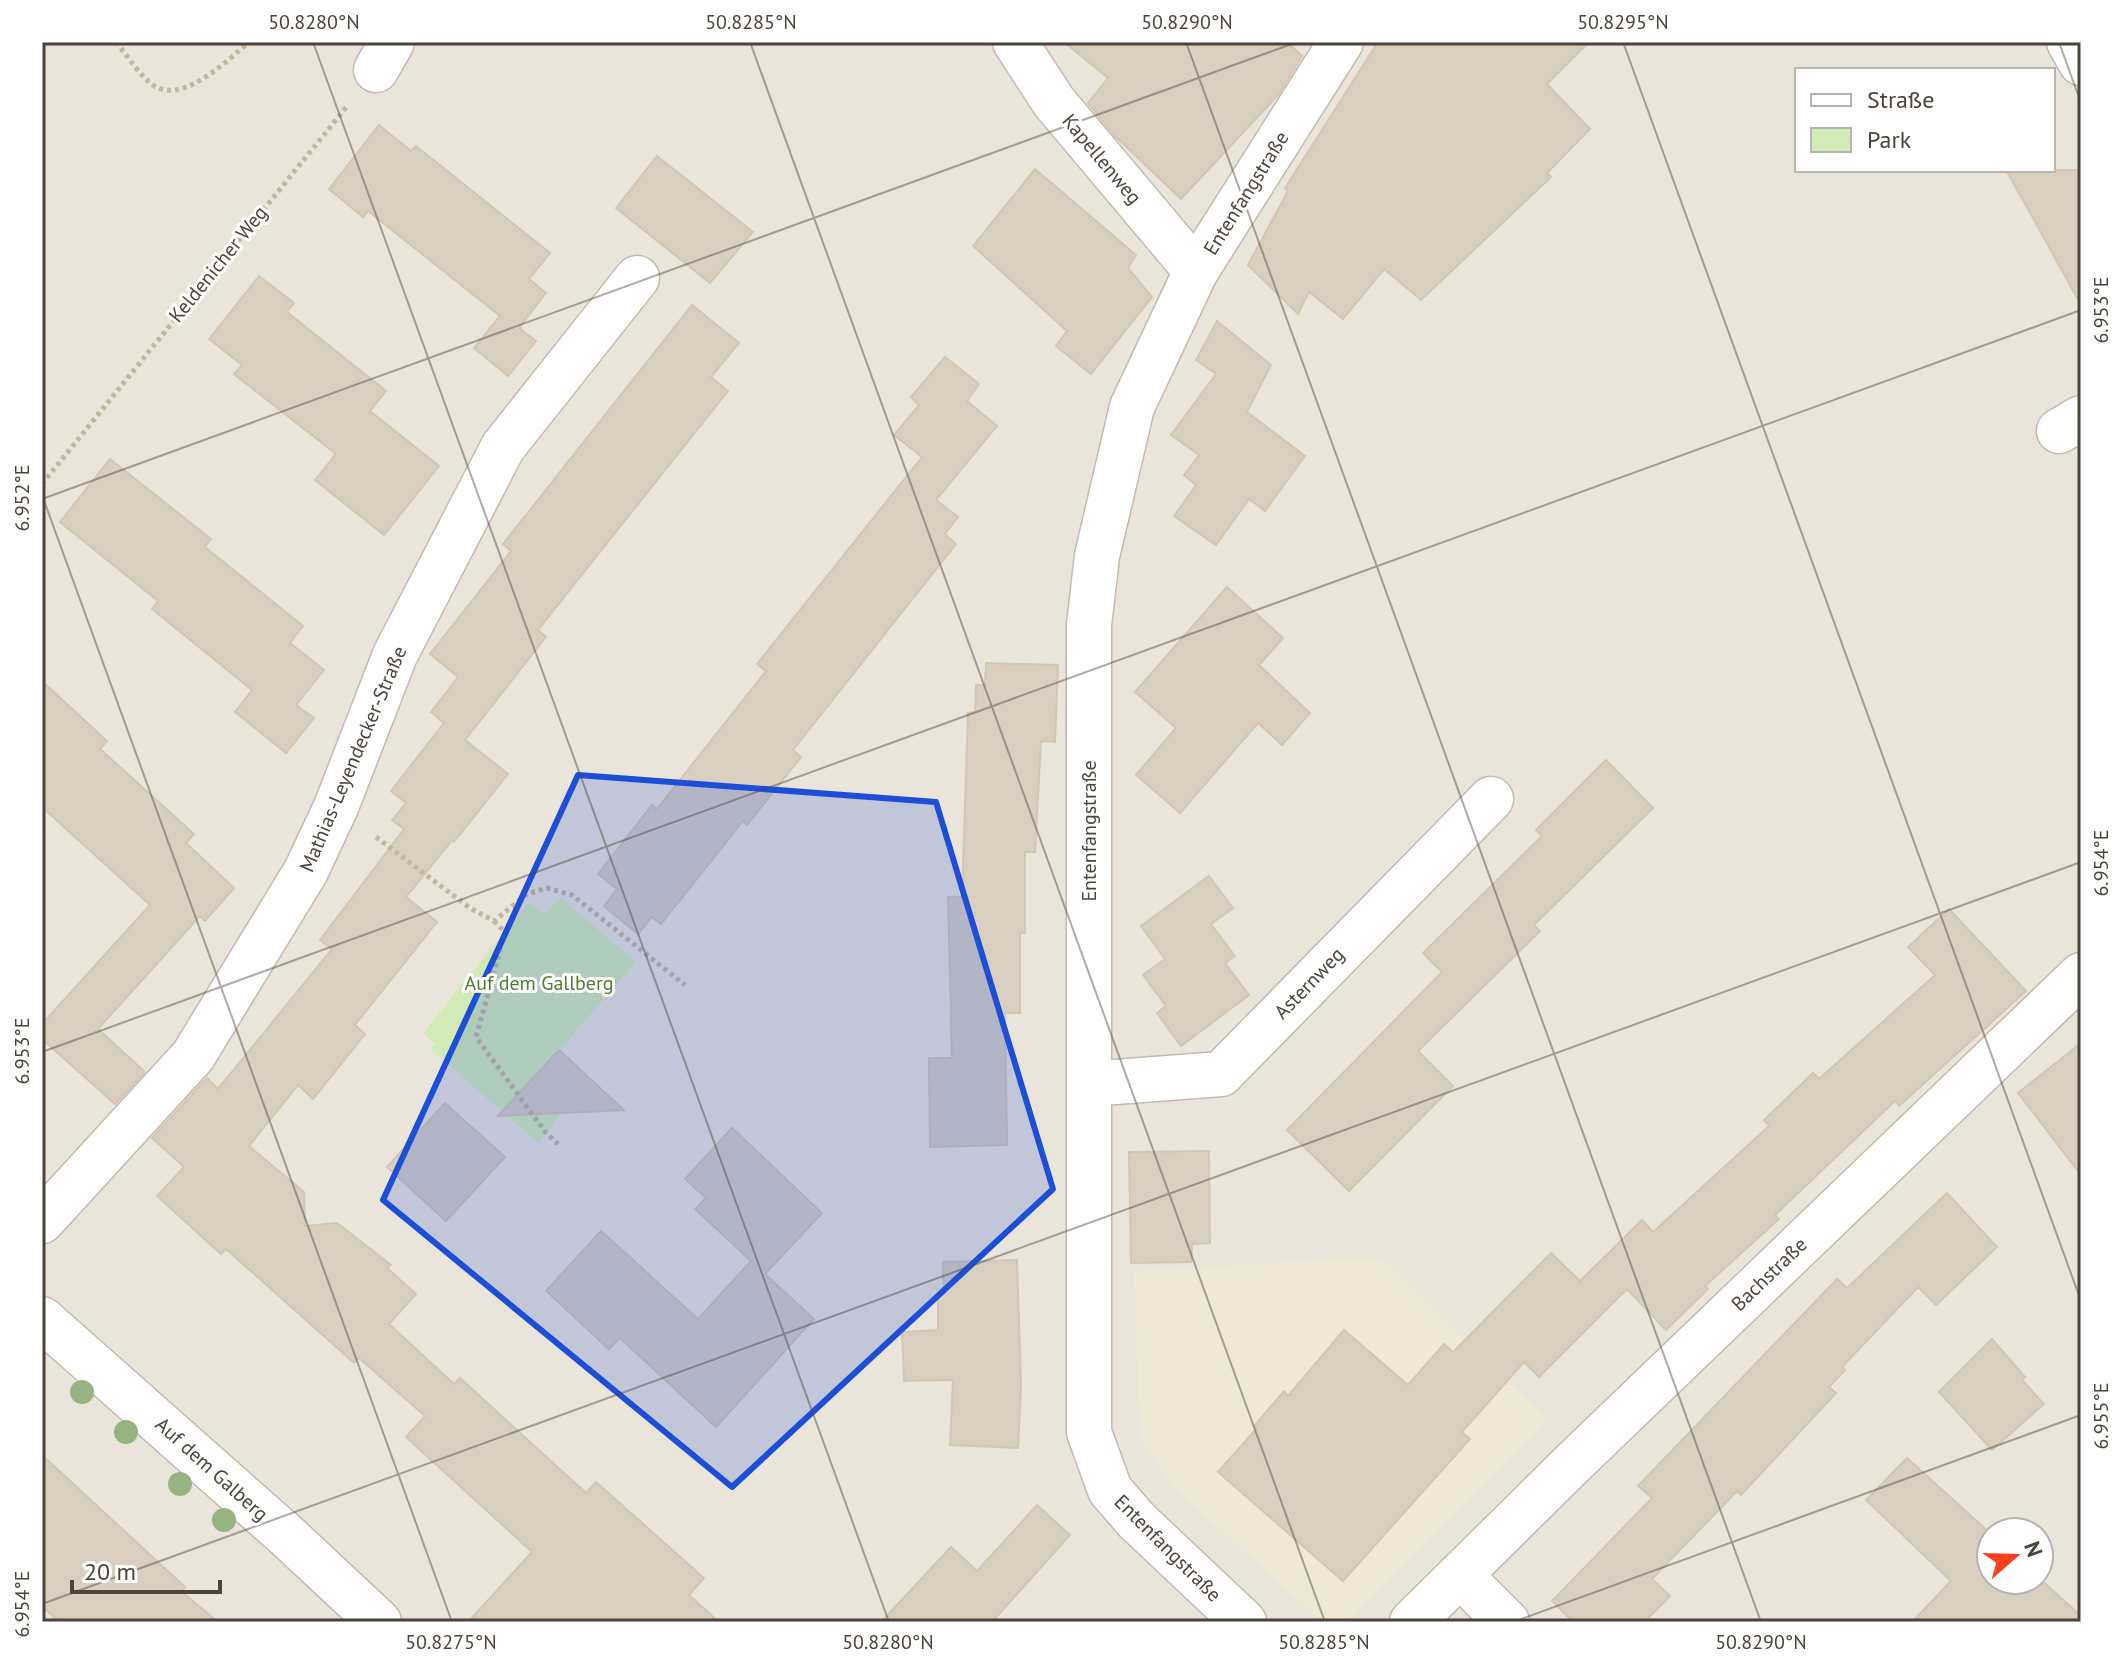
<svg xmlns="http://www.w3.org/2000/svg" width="2123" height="1664" font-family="'PT Sans',sans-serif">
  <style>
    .residential { fill: #eae5da; fill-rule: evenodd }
    .education { fill: #efe8d6 }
    .green { fill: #d2eab5 }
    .building { fill: #d8cfc1; stroke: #d3c7b4; stroke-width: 2 }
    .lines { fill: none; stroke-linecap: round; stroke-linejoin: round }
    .minor-casing { stroke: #c2bbae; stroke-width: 47 }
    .path { stroke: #c4b79f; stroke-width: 5; stroke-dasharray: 4 4; stroke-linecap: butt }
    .minor { stroke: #fff; stroke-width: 44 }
    .tree { fill: #97b381 }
    .marked { fill: #1d4ed8; fill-opacity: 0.2; stroke: #1d4ed8; stroke-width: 6; stroke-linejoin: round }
    .ticks { fill: none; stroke: #4b4439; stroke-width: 2; stroke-opacity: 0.45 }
    .labels { text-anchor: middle; stroke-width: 6; stroke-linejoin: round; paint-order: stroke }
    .street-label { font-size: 20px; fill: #4b4439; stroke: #fff }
    .park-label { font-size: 20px; fill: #4a7f2a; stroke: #fff }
    .neatline { fill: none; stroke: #4b4439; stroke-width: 3 }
    .ticks-label { font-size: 20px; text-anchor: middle; fill: #4b4439 }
  </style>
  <rect width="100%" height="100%" fill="#f6f3ec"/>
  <path class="residential" d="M42,42H2081V1622H42ZM1797,70H2053V170H1797ZM1991,1532H2039V1580H1991Z"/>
  <polygon class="education" points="1381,1257 1547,1421 1347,1622 1323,1622 1177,1490 1160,1468 1140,1436 1134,1271"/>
  <polygon class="green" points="560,897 636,962 528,1086 559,1115 539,1143 430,1049 435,1044 423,1033 529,902 545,914"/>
  <g class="building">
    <polygon points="1064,42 1287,42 1302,56 1279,94 1181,199 1114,135 1088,103 1108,78"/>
    <polygon points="1378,42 1589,42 1547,84 1590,129 1547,173 1551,177 1421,300 1384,269 1343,319 1309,292 1298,314 1248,265 1288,191 1285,188"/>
    <polygon points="379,125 411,151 416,146 550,253 529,279 546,293 519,328 536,341 508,376 474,348 500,316 368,211 363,217 329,189"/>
    <polygon points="657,156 753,232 710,283 616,208"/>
    <polygon points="1035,169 1136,255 1128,268 1152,297 1091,374 1056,346 1067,331 973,246"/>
    <polygon points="2006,170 2081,170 2081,305 2033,218"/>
    <polygon points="259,276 294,303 287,312 386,391 370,411 439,466 384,535 315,480 336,454 234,374 242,365 209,339"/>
    <polygon points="692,305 739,343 711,377 728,391 538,630 546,637 465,740 508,774 454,842 452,840 406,897 437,922 355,1025 365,1034 313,1099 298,1085 249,1146 304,1192 305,1226 337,1223 391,1265 387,1268 416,1294 389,1324 454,1384 460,1378 586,1493 596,1482 704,1578 689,1595 719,1622 468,1622 532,1552 406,1437 425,1416 359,1358 354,1363 226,1249 221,1254 157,1196 184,1167 152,1138 207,1078 218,1089 332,949 320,940 404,829 392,820 406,803 391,791 444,723 431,712 458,677 430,654 511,551 503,544"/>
    <polygon points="1217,321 1271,365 1247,412 1305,456 1265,511 1249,499 1216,545 1174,516 1196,485 1184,475 1199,455 1171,435 1216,374 1196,360"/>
    <polygon points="945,357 979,384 967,401 997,426 936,500 958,517 945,534 956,544 793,750 801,757 747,825 743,821 661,924 652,917 638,934 604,906 617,889 598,874 652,805 657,809 766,671 757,664 922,457 894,435 919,405 911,397"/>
    <polygon points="110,459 211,539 205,547 303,626 290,643 324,670 296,705 314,718 286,753 235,712 252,690 152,609 158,601 60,522"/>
    <polygon points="1227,587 1283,638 1259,665 1310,713 1282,745 1258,723 1180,813 1136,775 1176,728 1135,692"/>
    <polygon points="986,663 1058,665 1055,742 1041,741 1035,852 1025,852 1025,933 1020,933 1020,1013 1005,1013 1007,1145 930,1147 929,1058 952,1058 948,897 962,897 968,713 975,712 976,685 985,685"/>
    <polygon points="42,681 107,741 100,749 194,834 186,843 234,888 205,921 200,916 98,1029 145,1072 115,1104 42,1039 42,1024 150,905 42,807"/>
    <polygon points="1606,760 1653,808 1534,925 1540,931 1418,1051 1453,1086 1349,1191 1287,1130 1442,972 1423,953 1542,836 1536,830"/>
    <polygon points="1209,876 1233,908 1211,924 1235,956 1225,963 1249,995 1181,1046 1157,1013 1166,1006 1143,975 1165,959 1141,926"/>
    <polygon points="1949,909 2026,991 1899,1106 1895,1101 1775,1215 1779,1219 1705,1286 1708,1289 1666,1330 1627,1289 1539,1377 1524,1362 1462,1432 1470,1439 1343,1581 1218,1472 1257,1428 1254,1426 1284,1391 1288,1396 1344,1330 1408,1385 1444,1344 1453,1352 1551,1253 1580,1281 1642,1220 1653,1232 1769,1126 1764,1120 1813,1073 1819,1079 1935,975 1908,947"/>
    <polygon points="2081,1043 2081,1175 2018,1093"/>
    <polygon points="559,1050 624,1110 498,1116"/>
    <polygon points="445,1103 505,1157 446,1221 387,1167"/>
    <polygon points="732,1128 822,1213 765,1274 814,1319 716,1427 620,1338 609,1349 546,1291 601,1231 698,1319 751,1261 695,1209 706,1198 685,1179"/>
    <polygon points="1209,1151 1210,1243 1192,1244 1191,1262 1131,1263 1129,1152"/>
    <polygon points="1947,1193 1997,1247 1936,1305 1918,1287 1842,1367 1845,1370 1829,1387 1836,1393 1741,1495 1737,1491 1652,1579 1670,1596 1644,1622 1573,1622 1552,1601 1652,1498 1638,1486 1837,1279 1847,1288"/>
    <polygon points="1017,1260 1021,1385 1018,1448 950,1445 953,1380 904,1381 902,1332 938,1330 938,1294 944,1294 943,1262"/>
    <polygon points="1992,1339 2025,1377 2022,1380 2044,1404 1992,1450 1939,1392"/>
    <polygon points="42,1455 185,1587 181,1591 218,1622 59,1622 42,1606"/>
    <polygon points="1907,1458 1991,1534 1991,1580 2039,1580 2039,1578 2081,1616 2081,1622 1912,1622 1951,1581 1866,1500"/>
    <polygon points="1037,1505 1070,1535 992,1622 881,1622 951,1547 977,1571"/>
  </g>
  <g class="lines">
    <g class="minor-casing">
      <g id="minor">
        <polyline points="1015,42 1054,102 1196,271"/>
        <polyline points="2069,42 2081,63"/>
        <polyline points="376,70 392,42"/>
        <polyline points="2059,431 2081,418"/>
        <polyline points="1089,1084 1221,1074 1491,799"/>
        <polyline points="42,1221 193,1056 306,871 336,807 395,655 503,447 637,278"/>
        <polyline points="42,1319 287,1536 379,1622"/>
        <polyline points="1460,1575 1507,1622"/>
        <polyline points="1244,1622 1137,1521 1110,1490 1089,1432 1089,625 1097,556 1132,407 1196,271 1341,42"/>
        <polyline points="1412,1622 1573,1463 2081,975"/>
      </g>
    </g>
    <g class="path">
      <path d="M116,42C126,54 141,77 153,85C182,106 229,59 249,42"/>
      <polyline points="42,484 348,105"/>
      <polyline points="376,837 470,908 494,921 527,894 547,888 572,895 685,985"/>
      <polyline points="494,921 505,932 476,1037 546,1133 558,1144"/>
    </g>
    <use href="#minor" class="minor"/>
  </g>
  <g class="tree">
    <circle cx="82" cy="1392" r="12"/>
    <circle cx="126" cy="1432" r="12"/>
    <circle cx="180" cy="1484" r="12"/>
    <circle cx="224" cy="1520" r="12"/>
  </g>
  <path class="marked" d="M578,775L936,802L1053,1189L732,1487L383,1200Z"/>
  <path class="ticks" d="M313,42L889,1622M750,42L1325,1622M1186,42L1761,1622M1623,42L2081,1301M2059,42L2081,103M42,495L452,1622M42,499L1297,42M42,1052L2081,310M42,1604L2081,862M1513,1622L2081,1415"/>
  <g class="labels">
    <g class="street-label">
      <text transform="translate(1102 159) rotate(50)" y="7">Kapellenweg</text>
      <text transform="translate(1246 193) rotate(-58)" y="7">Entenfangstraße</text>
      <text transform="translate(218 264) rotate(-51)" y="7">Keldenicher Weg</text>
      <text transform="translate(353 759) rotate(-67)" y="7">Mathias-Leyendecker-Straße</text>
      <text transform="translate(1089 831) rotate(-90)" y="7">Entenfangstraße</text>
      <text transform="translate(1309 983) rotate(-46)" y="7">Asternweg</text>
      <text transform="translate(1769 1274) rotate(-44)" y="7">Bachstraße</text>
      <text transform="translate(212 1469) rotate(42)" y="7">Auf dem Galberg</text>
      <text transform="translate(1168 1548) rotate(45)" y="7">Entenfangstraße</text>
    </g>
    <g class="park-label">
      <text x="539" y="990">Auf dem Gallberg</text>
    </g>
  </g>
  <rect width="2123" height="1664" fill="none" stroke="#ffffff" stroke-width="88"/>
  <rect x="1795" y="68" width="260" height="104" fill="#ffffff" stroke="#b7b4b0" stroke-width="2"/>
  <rect x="1811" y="94" width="40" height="12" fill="#ffffff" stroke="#b7b4b0" stroke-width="2"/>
  <text x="1867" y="108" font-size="24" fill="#4b4439">Straße</text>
  <rect x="1811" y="128" width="40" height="24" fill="#d2eab5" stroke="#b7b4b0" stroke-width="2"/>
  <text x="1867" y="148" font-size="24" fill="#4b4439">Park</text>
  <g transform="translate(2015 1556) rotate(70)"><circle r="38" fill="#ffffff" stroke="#b7b4b0" stroke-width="2"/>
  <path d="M0-6L14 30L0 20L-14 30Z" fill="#fc3f1d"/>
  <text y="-12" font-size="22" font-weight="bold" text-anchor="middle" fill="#4b4439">N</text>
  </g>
  <path d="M72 1580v12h148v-12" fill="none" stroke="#4b4439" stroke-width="4"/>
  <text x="84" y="1580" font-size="24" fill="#4b4439" stroke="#ffffff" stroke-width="6" paint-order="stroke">20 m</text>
  <rect x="44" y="44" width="2035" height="1576" class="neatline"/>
  <g class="ticks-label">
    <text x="314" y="29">50.8280°N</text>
    <text x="751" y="29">50.8285°N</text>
    <text x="1187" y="29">50.8290°N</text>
    <text x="1623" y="29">50.8295°N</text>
    <text transform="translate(2101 310) rotate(-90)" y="7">6.953°E</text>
    <text transform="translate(22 498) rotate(-90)" y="7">6.952°E</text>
    <text transform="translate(2101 863) rotate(-90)" y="7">6.954°E</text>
    <text transform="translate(22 1051) rotate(-90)" y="7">6.953°E</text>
    <text transform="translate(2101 1416) rotate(-90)" y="7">6.955°E</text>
    <text transform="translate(22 1604) rotate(-90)" y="7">6.954°E</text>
    <text x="451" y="1649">50.8275°N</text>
    <text x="888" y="1649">50.8280°N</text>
    <text x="1324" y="1649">50.8285°N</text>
    <text x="1761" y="1649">50.8290°N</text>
  </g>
</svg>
